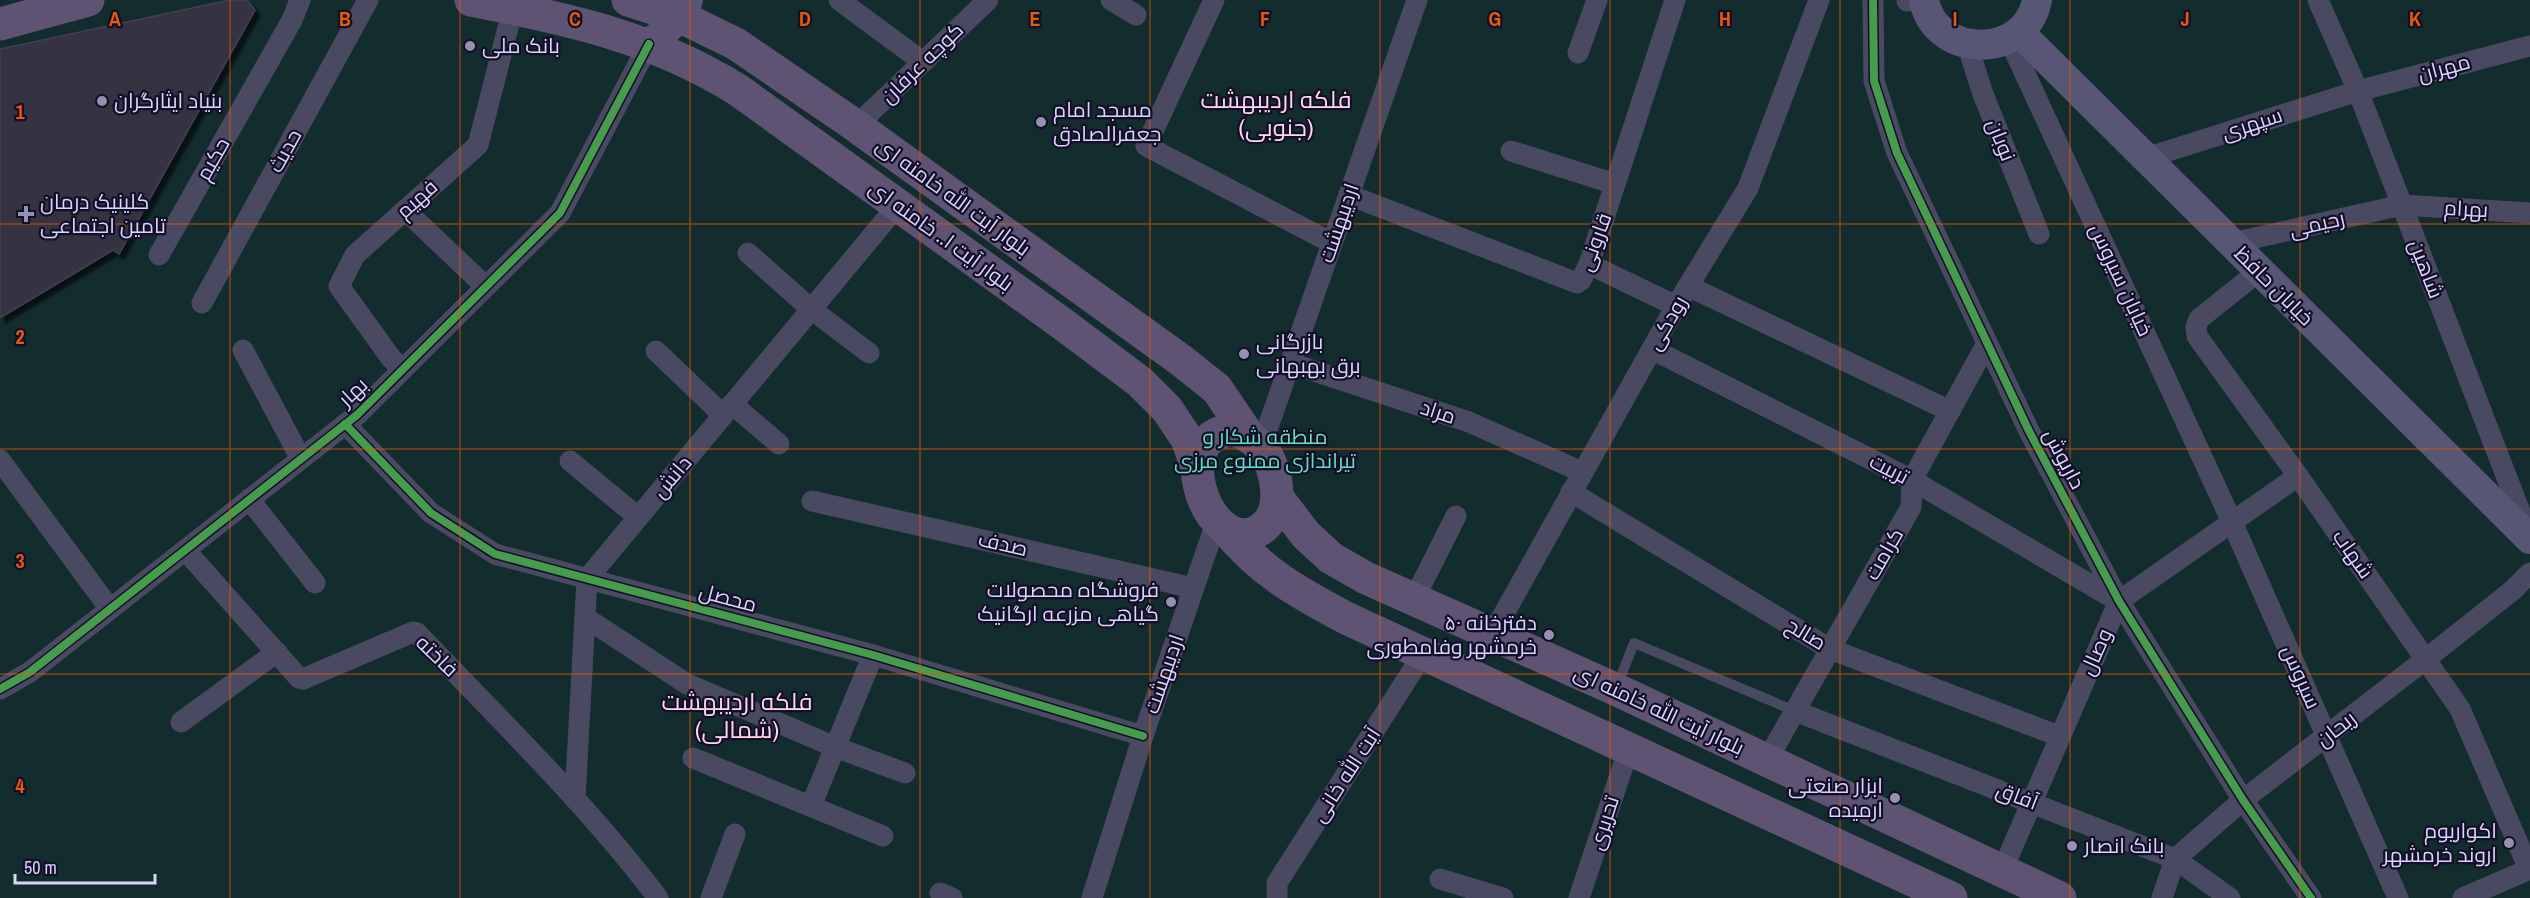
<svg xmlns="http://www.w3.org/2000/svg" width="2530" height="898" font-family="'Archivo Narrow',Cairo,sans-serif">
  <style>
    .green { fill: #132c2d }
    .building { fill: #343243; stroke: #433f54; stroke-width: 1.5; filter: url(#shadow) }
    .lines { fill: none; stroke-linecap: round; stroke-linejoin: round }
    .lane { stroke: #4a4962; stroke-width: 10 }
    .street { stroke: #4a4962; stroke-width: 21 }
    .secondary { stroke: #575674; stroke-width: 30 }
    .primary { stroke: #5e5373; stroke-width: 33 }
    .cycleway-casing { stroke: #130f26; stroke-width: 11 }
    .cycleway { stroke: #469c4c; stroke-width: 8 }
    .grid { fill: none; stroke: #e8590c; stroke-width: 1.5; stroke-opacity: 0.55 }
    .poi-dot { fill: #9591b1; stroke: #130f26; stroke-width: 2 }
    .labels { text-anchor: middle; stroke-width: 4.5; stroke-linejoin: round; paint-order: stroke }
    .poi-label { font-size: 21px; fill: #d9d4ff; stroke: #130f26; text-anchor: start }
    .street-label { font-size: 21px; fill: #d9d4ff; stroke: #130f26 }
    .park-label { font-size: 21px; fill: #5fe0c0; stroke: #130f26 }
    .quarter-label { font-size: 24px; fill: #ffd6f0; stroke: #130f26 }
    .grid-label { font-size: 20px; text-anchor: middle; font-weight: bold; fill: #e8590c; stroke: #130f26; stroke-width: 4.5; stroke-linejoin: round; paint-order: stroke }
  </style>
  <defs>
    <filter id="shadow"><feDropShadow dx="5" dy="5" stdDeviation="1.5" flood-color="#0009"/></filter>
  </defs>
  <rect width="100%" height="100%" fill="#161421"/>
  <rect class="green" x="0" y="0" width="2530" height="898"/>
  <polygon class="building" points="230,0 247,0 255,10 119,254 113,250 0,318 0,49"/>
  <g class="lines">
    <polyline class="lane" points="1617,686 1634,643 1795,711"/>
    <g class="street">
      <polyline points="839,0 923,62"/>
      <polyline points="1111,0 1136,15"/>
      <polyline points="1214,0 1146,146 1332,243"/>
      <polyline points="1873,0 1874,81 1897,153 2029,431 2119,601 2243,800 2311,898"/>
      <polyline points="1907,0 1907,1"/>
      <polyline points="2318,0 2358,91 2527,530"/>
      <polyline points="2009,39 2232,522 2398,898"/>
      <polyline points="1967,44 1983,94 2039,234"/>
      <polyline points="1578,53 1597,0"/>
      <polyline points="856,126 988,0"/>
      <polyline points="1511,151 1615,184"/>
      <polyline points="2146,158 2358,91 2530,46"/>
      <polyline points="1349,195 1577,283 1581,280 1589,264 1675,0"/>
      <polyline points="405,210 485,286"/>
      <polyline points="2232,243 2402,205 2530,213"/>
      <polyline points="748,253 811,309 869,353"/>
      <polyline points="159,255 292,20 300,0"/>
      <polyline points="1589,264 1676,306"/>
      <polyline points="2259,271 2199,319 2196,327 2197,336 2298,476 2460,709 2529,869"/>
      <polyline points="1688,286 1950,411"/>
      <polyline points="202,303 368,0"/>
      <polyline points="1652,349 1912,480 2118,601"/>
      <polyline points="243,350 301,459"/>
      <polyline points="656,351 723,415"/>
      <polyline points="1290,363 1469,422 1582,472"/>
      <polyline points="402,369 391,358 339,286 355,255 478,145 513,8"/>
      <polyline points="732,404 779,444"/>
      <polyline points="345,424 431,513 495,554 873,655 1143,736"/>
      <polyline points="1261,447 1417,0"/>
      <polyline points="0,460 110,609"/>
      <polyline points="570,461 638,517"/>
      <polyline points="1571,492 1830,649 2059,736"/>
      <polyline points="249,499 315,583"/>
      <polyline points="812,501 1193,588"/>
      <path d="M185,550L299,678L303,679L413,632L417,633C499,719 586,803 658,898"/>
      <polyline points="1414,599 1456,516"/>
      <polyline points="586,618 687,684 835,747 905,773"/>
      <polyline points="1492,635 1676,306 1748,188 1819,0"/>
      <polyline points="0,689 30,672 357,415 560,213 649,44"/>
      <polyline points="1795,711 2175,859 2230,898"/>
      <polyline points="181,722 277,652"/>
      <polyline points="693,758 883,836"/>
      <polyline points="1767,760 1911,507 1912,480 1987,343"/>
      <polyline points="575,799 587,579 898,205"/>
      <polyline points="811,806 873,655"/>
      <polyline points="2002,871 2119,601 2298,476"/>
      <polyline points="1440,879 1503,898"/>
      <polyline points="940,893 952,898"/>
      <polyline points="711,898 735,834"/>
      <polyline points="1092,898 1143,736 1217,520"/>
      <polyline points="1277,898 1277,883 1423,654"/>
      <polyline points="1579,898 1629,748"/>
      <polyline points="2162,898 2175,859 2243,800 2426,659 2513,590 2530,573"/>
      <polyline points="2463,898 2530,869"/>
    </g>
    <g class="secondary">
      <path d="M1924,0C1935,59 2026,60 2037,0"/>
      <polyline points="2019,32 2530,539"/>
      <polyline points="649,44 681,17 688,0"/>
    </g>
    <g class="primary">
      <path d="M471,0C568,19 653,37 738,90L1064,325L1140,382L1167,409L1187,439L1197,467"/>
      <polyline points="628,0 681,17 736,44 856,126 1182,361 1217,389 1248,435"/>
      <polyline points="0,24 88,0"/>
      <path d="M1234,430C1245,434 1253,438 1261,447C1279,470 1287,517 1256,532C1208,555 1164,433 1234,430Z"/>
      <polyline points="1277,497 1306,535 1331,558 1366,578 1615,689 2060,898"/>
      <path d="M1225,528C1261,572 1297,592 1346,618L1951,898"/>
    </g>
    <g class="cycleway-casing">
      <g id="cycleway">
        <polyline points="1873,0 1874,81 1897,153 2029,431 2119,601 2243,800 2311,898"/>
        <polyline points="345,424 431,513 495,554 873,655 1143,736"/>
        <polyline points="0,689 30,672 357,415 560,213 649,44"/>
      </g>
    </g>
    <use href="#cycleway" class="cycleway"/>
  </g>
  <path class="grid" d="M230,0V898M460,0V898M690,0V898M920,0V898M1150,0V898M1380,0V898M1610,0V898M1840,0V898M2070,0V898M2300,0V898M0,224H2530M0,449H2530M0,674H2530"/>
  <g class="poi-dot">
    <circle cx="470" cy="46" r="6"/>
    <circle cx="102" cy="101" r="6"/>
    <circle cx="1041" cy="122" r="6"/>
    <path d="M23 205h6v6h6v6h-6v6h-6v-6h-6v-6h6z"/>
    <circle cx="1244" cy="354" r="6"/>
    <circle cx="1171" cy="602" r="6"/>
    <circle cx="1549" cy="635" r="6"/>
    <circle cx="1895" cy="798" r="6"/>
    <circle cx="2509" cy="843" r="6"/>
    <circle cx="2072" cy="846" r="6"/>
  </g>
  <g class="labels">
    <g class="poi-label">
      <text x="482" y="53">بانک ملی</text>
      <text x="114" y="108">بنیاد ایثارگران</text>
      <text x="1053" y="117">مسجد امام<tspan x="1053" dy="24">جعفرالصادق</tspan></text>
      <text x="40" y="209">کلینیک درمان<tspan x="40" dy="24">تامین اجتماعی</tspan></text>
      <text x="1256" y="349">بازرگانی<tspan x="1256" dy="24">برق بهبهانی</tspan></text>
      <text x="1159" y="597" text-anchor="end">فروشگاه محصولات<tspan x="1159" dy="24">گیاهی مزرعه ارگانیک</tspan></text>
      <text x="1537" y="630" text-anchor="end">دفترخانه ۵۰<tspan x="1537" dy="24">خرمشهر وفامطوری</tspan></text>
      <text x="1883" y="793" text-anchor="end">ابزار صنعتی<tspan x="1883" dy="24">ارمیده</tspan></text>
      <text x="2497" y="838" text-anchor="end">اکواریوم<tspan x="2497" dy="24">اروند خرمشهر</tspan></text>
      <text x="2084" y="853">بانک انصار</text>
    </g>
    <g class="street-label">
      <text transform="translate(922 63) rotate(-44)" y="7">کوچه عرفان</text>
      <text transform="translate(2444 68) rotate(-15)" y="7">مهران</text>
      <text transform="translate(2252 124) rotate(-18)" y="7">سپهری</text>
      <text transform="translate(2001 140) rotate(68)" y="7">نوبان</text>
      <text transform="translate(285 151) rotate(-61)" y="7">حدیث</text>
      <text transform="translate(213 159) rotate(-60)" y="7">حکیم</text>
      <text transform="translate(953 197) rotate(36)" y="7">بلوار آیت الله خامنه ای</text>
      <text transform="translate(417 199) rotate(-42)" y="7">فهیم</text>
      <text transform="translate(2466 209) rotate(3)" y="7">بهرام</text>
      <text transform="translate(1339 223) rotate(-71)" y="7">اردیبهشت</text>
      <text transform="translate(2317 224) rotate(-13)" y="7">رحیمی</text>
      <text transform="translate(941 236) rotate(36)" y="7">بلوار آیت ا.. خامنه ای</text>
      <text transform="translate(1595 242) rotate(-70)" y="7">قارونی</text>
      <text transform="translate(2426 269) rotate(69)" y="7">شاهین</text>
      <text transform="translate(2121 280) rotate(65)" y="7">خیابان سیروس</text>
      <text transform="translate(2274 286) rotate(45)" y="7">خیابان حافظ</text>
      <text transform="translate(1667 323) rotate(-60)" y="7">رودکی</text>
      <text transform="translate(353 392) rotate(-43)" y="7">بهار</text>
      <text transform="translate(1438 412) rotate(18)" y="7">مراد</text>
      <text transform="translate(2064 459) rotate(62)" y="7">داریوش</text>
      <text transform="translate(1889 469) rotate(27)" y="7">تربیت</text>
      <text transform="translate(672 477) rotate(-50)" y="7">دانش</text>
      <text transform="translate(1003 544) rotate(13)" y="7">صدف</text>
      <text transform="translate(1884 554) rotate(-60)" y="7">کرامت</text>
      <text transform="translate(2353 554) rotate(55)" y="7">شهاب</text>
      <text transform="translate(728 598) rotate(15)" y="7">محصل</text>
      <text transform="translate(1806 634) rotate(31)" y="7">صالح</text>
      <text transform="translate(2096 652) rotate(-66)" y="7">وصال</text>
      <text transform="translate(437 656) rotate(44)" y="7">فاخته</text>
      <text transform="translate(1164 674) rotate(-71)" y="7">اردیبهشت</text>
      <text transform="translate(2301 677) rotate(66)" y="7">سیروس</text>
      <text transform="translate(1659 710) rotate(25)" y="7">بلوار آیت الله خامنه ای</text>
      <text transform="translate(2336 729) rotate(-38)" y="7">ریحان</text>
      <text transform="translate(1346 775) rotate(-57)" y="7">آیت الله خانی</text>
      <text transform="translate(2017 796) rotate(21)" y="7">آفاق</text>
      <text transform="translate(1604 823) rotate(-72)" y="7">تحریری</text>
    </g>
    <g class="park-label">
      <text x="1265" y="444">منطقه شکار و<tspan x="1265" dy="24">تیراندازی ممنوع مرزی</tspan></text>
    </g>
    <g class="quarter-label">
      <text x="1276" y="108">فلکه اردیبهشت<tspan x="1276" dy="28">(جنوبی)</tspan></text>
      <text x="737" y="710">فلکه اردیبهشت<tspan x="737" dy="28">(شمالی)</tspan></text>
    </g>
  </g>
  <g class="grid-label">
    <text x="115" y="26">A</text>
    <text x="345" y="26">B</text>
    <text x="575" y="26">C</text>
    <text x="805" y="26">D</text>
    <text x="1035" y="26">E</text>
    <text x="1265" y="26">F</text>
    <text x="1495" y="26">G</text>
    <text x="1725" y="26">H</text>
    <text x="1955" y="26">I</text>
    <text x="2185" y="26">J</text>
    <text x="2415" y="26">K</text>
    <text x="20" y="119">1</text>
    <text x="20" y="344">2</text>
    <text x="20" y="568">3</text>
    <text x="20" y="793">4</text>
  </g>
  <path d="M15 874v9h140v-9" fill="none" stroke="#d9d4ff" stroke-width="3"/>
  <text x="24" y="874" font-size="18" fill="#d9d4ff" stroke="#130f26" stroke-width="4.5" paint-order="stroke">50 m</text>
</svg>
